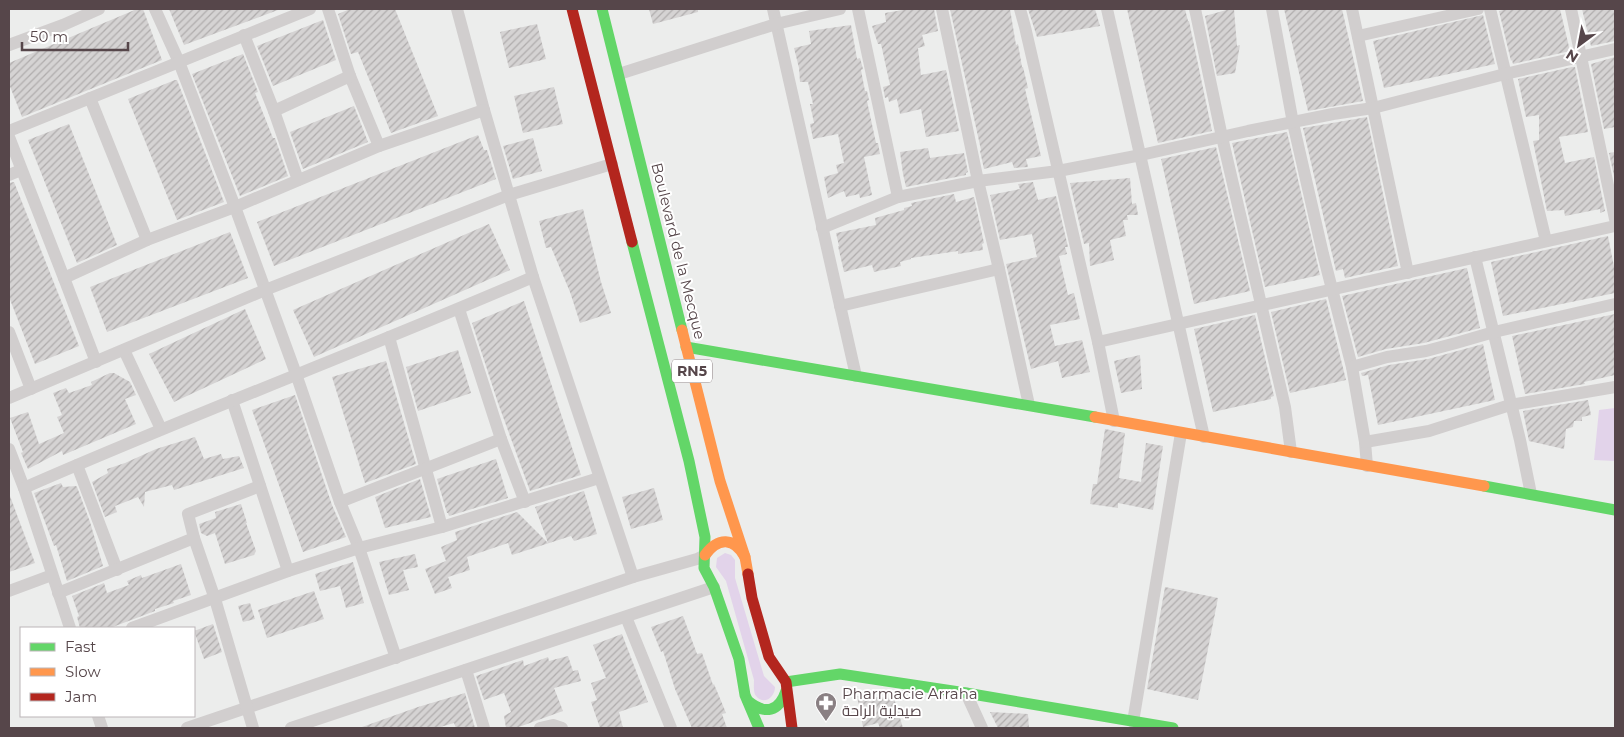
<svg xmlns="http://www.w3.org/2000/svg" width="1624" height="737" font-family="Montserrat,Cairo,sans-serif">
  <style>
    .green { fill: #e2d3ea }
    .building { fill: url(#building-hatch) }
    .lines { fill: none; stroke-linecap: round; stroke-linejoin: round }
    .street { stroke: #d1cece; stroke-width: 12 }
    .fast { stroke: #63d668; stroke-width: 11 }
    .slow { stroke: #ff974d; stroke-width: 11 }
    .jam { stroke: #b3261e; stroke-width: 11 }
    .labels { text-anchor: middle; stroke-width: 4; stroke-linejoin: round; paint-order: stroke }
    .shield { fill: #fff; stroke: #897e80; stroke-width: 1 }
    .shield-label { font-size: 14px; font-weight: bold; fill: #56464a }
    .street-label { font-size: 15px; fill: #56464a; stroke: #fff }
    .poi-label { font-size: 15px; fill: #56464a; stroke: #fff; text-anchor: start }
  </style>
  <defs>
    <pattern id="building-hatch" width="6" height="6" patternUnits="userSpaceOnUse" patternTransform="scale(1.25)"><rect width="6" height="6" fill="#d5d3d3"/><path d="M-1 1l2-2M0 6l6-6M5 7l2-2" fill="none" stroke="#b0adad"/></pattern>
  </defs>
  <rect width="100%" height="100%" fill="#ecedec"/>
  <g class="green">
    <polygon points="1615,408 1615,461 1594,460 1599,410"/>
    <path d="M725,553L731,555L735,560V578L764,676L775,687C775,697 764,706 756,696C753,692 754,685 754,680L726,581L716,567L717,558Z"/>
  </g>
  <g class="building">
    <polygon points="137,9 143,9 162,60 22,117 9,84 9,63"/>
    <polygon points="169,9 278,9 278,10 184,45"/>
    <polygon points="350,9 395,9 438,116 391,133 358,52 351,54 338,14"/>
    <polygon points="649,9 698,9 698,12 653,24"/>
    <polygon points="903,9 934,9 938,31 922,35 925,46 918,48 921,75 946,70 959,131 926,137 921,109 900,114 897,99 889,102 888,97 885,98 883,87 890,85 881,44 878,44 872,26 886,22 885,13 903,10"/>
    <polygon points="950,9 1010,9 1016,45 1018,44 1022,67 1023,67 1028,88 1025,89 1041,156 1026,159 1028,167 1014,168 1012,162 984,169 980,151 981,150"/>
    <polygon points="1028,9 1095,9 1100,26 1037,37"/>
    <polygon points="1127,9 1185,9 1188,21 1189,21 1212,131 1158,143"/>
    <polygon points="1230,9 1234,9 1237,46 1240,45 1235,73 1217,76 1205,16"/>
    <polygon points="1284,9 1342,9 1363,101 1308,111"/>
    <polygon points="1502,9 1560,9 1570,51 1513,64 1512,60 1511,61 1499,11 1503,10"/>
    <polygon points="1582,9 1615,9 1615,41 1591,46"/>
    <polygon points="1483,15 1495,64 1384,88 1373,41"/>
    <polygon points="323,20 336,60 273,86 257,46"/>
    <polygon points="537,24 546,59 509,68 500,32"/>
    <polygon points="851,25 857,59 860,58 863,69 861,70 865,91 867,91 869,100 867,101 876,143 878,143 880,154 864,157 872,195 860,198 859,194 846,197 844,191 828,198 824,177 838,173 836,165 844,163 838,134 813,139 810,124 814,123 810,104 813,104 808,82 800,82 799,68 794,48 811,44 809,31"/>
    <polygon points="243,54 258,92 255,93 273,138 275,138 288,176 240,196 192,74"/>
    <polygon points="1615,57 1615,127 1604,129 1591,64"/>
    <polygon points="1572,67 1575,67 1588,132 1559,137 1565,163 1594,157 1605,211 1600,213 1600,209 1565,216 1564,210 1547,211 1533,141 1539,140 1539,115 1526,117 1518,79"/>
    <polygon points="175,80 177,80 224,202 177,220 128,99"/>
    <polygon points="554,87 563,124 523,133 514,96"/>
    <polygon points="354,106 368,142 303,169 290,132"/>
    <polygon points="1367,117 1398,266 1345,278 1343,269 1336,271 1303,128"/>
    <polygon points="69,124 117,245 77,263 28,140"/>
    <polygon points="1287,132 1320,275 1265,287 1232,143"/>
    <polygon points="478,135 484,150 487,150 496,179 274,266 257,222"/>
    <polygon points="533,138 542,171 513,179 503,146"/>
    <polygon points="1216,147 1250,291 1194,304 1161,159"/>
    <polygon points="928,148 930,158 964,153 968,172 966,173 966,175 906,187 903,174 900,152"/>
    <polygon points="1615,152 1615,181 1609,153"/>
    <polygon points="1130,178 1132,204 1136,203 1138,215 1127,215 1128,220 1123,220 1126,236 1110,240 1114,260 1090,266 1089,243 1084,244 1070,183"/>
    <polygon points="14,182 79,346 35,364 9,297 9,183"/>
    <polygon points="1033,182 1038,200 1056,196 1068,247 1065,247 1067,254 1059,256 1068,295 1074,293 1080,319 1050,325 1055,346 1082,340 1090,372 1062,378 1058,361 1031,369 1006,264 1037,257 1032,234 1000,240 990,195 1020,189 1018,184"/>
    <polygon points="954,194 956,202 974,197 984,243 982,244 983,250 958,254 958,251 911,258 911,259 900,262 901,266 874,272 872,265 844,272 838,246 839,246 836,233 876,225 875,218 904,210 904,208 912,206 911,203"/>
    <polygon points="583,209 601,282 611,313 580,323 570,292 551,247 546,248 539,221"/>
    <polygon points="489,224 510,270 314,357 293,310"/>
    <polygon points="230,232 248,278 107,332 90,287"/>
    <polygon points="1608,236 1615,272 1615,293 1503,316 1491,262"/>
    <polygon points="1467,268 1480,328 1424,343 1386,349 1358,357 1342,296"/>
    <polygon points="1326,299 1346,380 1290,393 1271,312"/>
    <polygon points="524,301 581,475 530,491 498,403 472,323"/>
    <polygon points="245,309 266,359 174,402 149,354"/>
    <polygon points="1615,314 1615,375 1584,382 1585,384 1525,394 1512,336"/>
    <polygon points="1255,315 1274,396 1271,397 1271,399 1213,412 1194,329"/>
    <polygon points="1483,344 1495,400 1378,425 1368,375 1362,376 1361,373 1389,365 1428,359"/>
    <polygon points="458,350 471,393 418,411 406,367"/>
    <polygon points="1140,355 1142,389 1121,393 1114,361"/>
    <polygon points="386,361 416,464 365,483 332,377"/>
    <polygon points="110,373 114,373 130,382 136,395 125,399 136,424 63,455 62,451 28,469 21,453 23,452 10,418 28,412 39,444 64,433 57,417 62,415 53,393 66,388 69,393 92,385 91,382"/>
    <polygon points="295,395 332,505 346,537 303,552 252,410"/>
    <polygon points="1588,400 1591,415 1582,417 1582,421 1574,421 1573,427 1566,429 1564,449 1529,441 1523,411"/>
    <polygon points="1105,429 1125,433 1119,478 1141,482 1146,443 1163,446 1153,510 1118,503 1118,508 1090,504 1093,484 1097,484"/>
    <polygon points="195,437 204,459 221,454 223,459 239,456 244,468 174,490 172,485 145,492 144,507 138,497 115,506 117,512 105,517 92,482 108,473 107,469 125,463 156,449"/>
    <polygon points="496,459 508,498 449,516 448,513 447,513 437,479"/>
    <polygon points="420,479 431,517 385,528 375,497"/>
    <polygon points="61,483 63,487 76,486 77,487 90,522 103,566 67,581 56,545 54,546 34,493"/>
    <polygon points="654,488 663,520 631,529 622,497"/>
    <polygon points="584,491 597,534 574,541 571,536 512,555 508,543 467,557 470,570 448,577 452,588 435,594 425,569 446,561 441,547 457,540 455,532 517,512 548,543 535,507"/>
    <polygon points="9,496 10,496 35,563 9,572"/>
    <polygon points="241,504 247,523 246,523 256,551 254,555 225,564 215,533 207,536 201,533 199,524 216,518 215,512"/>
    <polygon points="415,554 418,567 403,570 409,590 389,595 379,562"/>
    <polygon points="353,562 364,603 346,608 340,586 320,591 315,574"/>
    <polygon points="181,564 191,595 173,601 174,603 155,609 155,611 110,628 80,628 77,617 79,616 72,596 104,583 107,593 129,585 127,581 141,575 142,578"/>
    <polygon points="1165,587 1218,598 1198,700 1147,689"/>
    <polygon points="314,591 324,619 267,638 258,610"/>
    <polygon points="250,603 255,619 243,622 238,606"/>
    <polygon points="683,616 697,654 702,653 713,685 714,684 726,713 722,714 727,728 692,728 675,689 663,651 661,652 651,627"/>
    <polygon points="213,624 222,652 204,659 194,631"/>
    <polygon points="622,634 648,702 619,712 623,728 600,728 591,702 597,700 591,683 606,678 593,645"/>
    <polygon points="568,656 573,671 578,670 581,681 554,688 563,711 516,728 506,728 504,716 511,712 504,693 484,700 476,676 523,660 524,666 548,657 549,661"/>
    <polygon points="465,693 475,728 456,728 454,723 437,728 362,728 362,727 418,707"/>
    <polygon points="857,696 894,698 903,728 880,728 878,723 863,727"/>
    <polygon points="990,712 1028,714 1029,728 998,728"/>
  </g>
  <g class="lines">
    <g class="street">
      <polyline points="155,9 179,62 235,207 296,374 340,502 359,548 396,658"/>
      <polyline points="328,9 350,76 379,146"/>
      <polyline points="457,9 484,110 533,277 633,577"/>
      <polyline points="773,9 856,376"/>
      <polyline points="858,9 898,197"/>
      <polyline points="942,9 978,181 999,269 1029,405"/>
      <polyline points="1020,9 1025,27 1098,342 1114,421"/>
      <polyline points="1107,9 1204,437"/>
      <polyline points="1195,9 1222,137 1285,407 1291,452"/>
      <polyline points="1272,9 1293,123 1323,254 1352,367 1365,442 1367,466"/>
      <polyline points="1352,9 1408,273"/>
      <polyline points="1490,9 1546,241"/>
      <polyline points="1571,9 1615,219"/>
      <polyline points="244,35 274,111 298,180"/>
      <polyline points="1358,36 1478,9"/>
      <polyline points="9,45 63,25 99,9"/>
      <polyline points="619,74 776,24 840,9"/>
      <polyline points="90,98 147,240"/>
      <polyline points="274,111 350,76"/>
      <polyline points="9,131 310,9"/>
      <polyline points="9,137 64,278 96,362"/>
      <polyline points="9,175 21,170"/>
      <polyline points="822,228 898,197 978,181 1058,171 1141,155 1248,131 1333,114 1373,108 1505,74 1615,49"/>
      <polyline points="1475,257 1520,440 1531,494"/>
      <polyline points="64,278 147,240 235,207 379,146 484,110"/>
      <polyline points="840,306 999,269"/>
      <polyline points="459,309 501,439 525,502"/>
      <polyline points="9,332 31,389"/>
      <polyline points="389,337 442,527"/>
      <polyline points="1098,342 1615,226"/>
      <polyline points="124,350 161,429"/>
      <polyline points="1352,367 1387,357 1426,351 1456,343 1494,332 1615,304"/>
      <polyline points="9,398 265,290 509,195 612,164"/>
      <polyline points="232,400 288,571"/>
      <polyline points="1365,442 1429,431 1510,405 1615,387"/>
      <polyline points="9,449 24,488 70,628"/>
      <polyline points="77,465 117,570"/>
      <path d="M24,488C192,414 364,350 533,277"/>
      <polyline points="340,502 501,439"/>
      <polyline points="9,591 52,575"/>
      <polyline points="58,593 194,538"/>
      <polyline points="626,617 671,728"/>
      <polyline points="132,628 288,571 359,548 442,527 599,478"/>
      <polyline points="466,670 484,728"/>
      <polyline points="966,693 982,728"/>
      <polyline points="98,716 102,728"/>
      <polyline points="1133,722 1181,433"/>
      <polyline points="187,728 633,577 697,559 705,555"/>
      <polyline points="253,728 215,599 194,538 188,514 260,486"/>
      <polyline points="291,728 714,587"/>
      <polyline points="540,728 553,725 562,728"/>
    </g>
    <g class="fast">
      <polyline points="602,9 682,330"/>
      <polyline points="632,242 689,461 705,537 704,568 714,587 739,659 745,695 759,728"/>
      <polyline points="686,347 1095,417"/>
      <polyline points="1484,486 1615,510"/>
      <polyline points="786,682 840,674 966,693 1173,728"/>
      <path d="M748,701C765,715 779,712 786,691"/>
    </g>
    <g class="slow">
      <polyline points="682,330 720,481 745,557 748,574"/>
      <polyline points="1095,417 1484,486"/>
      <path d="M705,555C718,537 734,537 745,557"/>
    </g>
    <g class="jam">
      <polyline points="572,9 632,242"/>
      <polyline points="748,574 752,598 769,657 786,682 792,728"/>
    </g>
  </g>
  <defs>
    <g id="pharmacy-pin" transform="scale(1.125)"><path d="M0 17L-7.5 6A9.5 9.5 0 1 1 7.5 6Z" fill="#8a8083" stroke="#fff"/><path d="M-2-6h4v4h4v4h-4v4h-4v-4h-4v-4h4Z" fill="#fff"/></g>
  </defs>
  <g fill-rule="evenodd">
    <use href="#pharmacy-pin" x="826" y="703"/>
  </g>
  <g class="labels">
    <rect class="shield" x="672" y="359.5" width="40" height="23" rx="4"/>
    <g class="shield-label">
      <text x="692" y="376">RN5</text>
    </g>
    <g class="street-label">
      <text transform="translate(678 251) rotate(76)" y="5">Boulevard de la Mecque</text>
    </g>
    <g class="poi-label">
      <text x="842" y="699">Pharmacie Arraha<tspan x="842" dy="17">صيدلية الراحة</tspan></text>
    </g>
  </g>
  <rect width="1624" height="737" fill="none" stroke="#56464a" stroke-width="20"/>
  <rect x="20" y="627" width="175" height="90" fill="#ffffff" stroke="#bbb5b7"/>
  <rect x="30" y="643" width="25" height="8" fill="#63d668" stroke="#bbb5b7"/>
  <text x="65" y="652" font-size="15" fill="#56464a">Fast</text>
  <rect x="30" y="668" width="25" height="8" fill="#ff974d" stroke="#bbb5b7"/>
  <text x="65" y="677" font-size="15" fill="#56464a">Slow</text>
  <rect x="30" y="693" width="25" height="8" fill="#b3261e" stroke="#bbb5b7"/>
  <text x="65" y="702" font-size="15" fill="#56464a">Jam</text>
  <g transform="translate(1579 45) rotate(212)" stroke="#ffffff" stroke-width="4" paint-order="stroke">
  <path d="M0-4L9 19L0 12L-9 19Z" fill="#56464a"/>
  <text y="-8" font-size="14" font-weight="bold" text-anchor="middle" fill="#56464a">N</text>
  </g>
  <path d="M22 42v8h106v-8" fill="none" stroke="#56464a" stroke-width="2.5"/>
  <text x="30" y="42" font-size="15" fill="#56464a" stroke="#ffffff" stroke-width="4" paint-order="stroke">50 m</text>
</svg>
